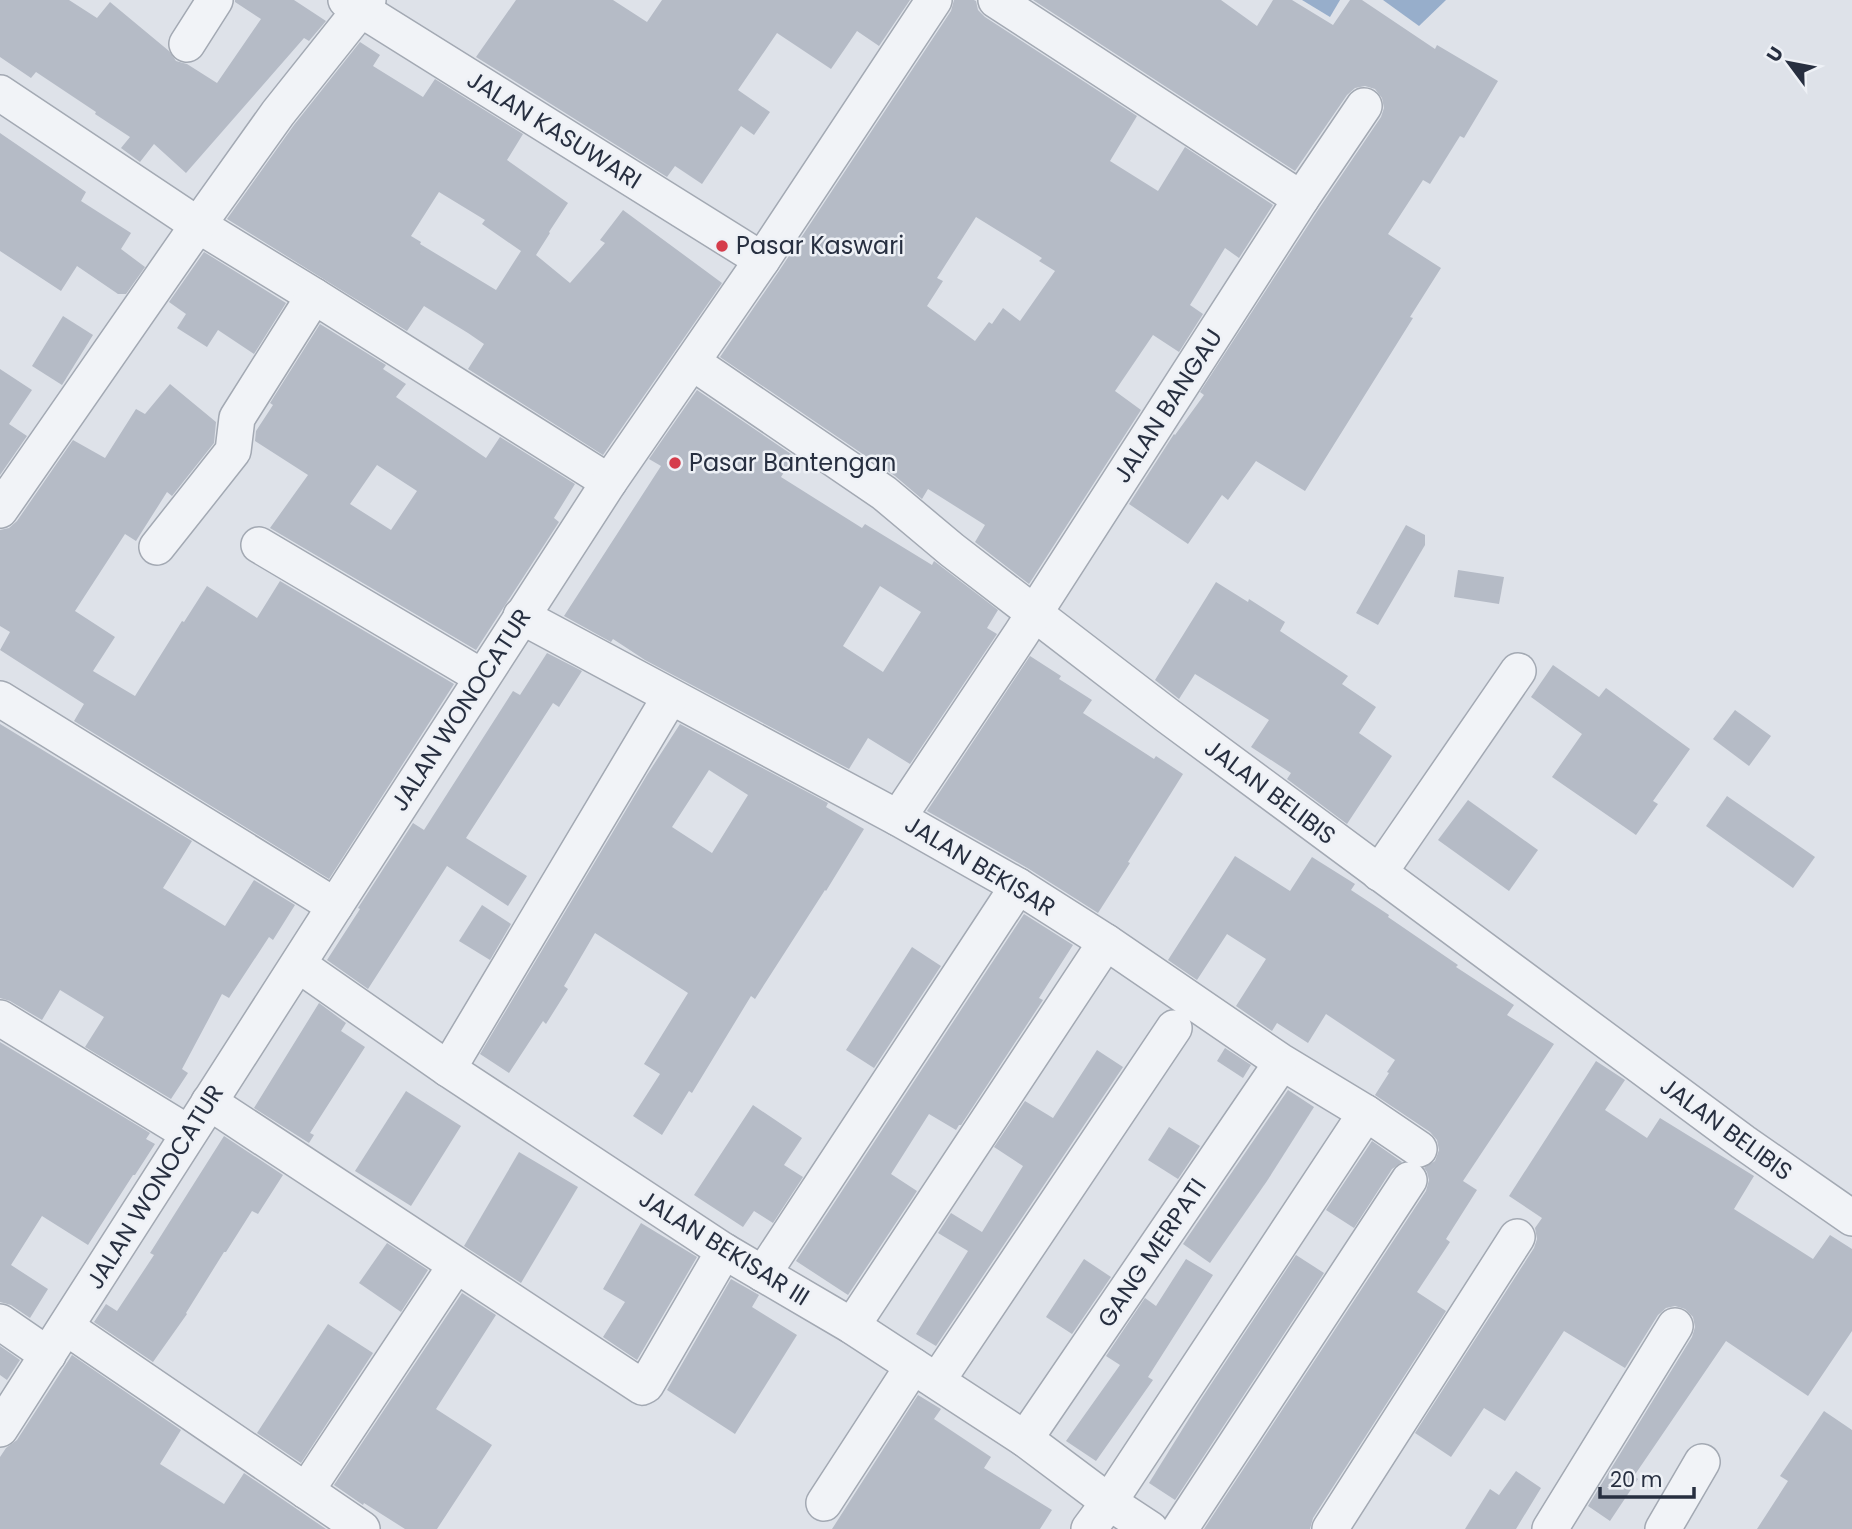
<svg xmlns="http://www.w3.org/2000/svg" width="1852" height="1529" font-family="Poppins,sans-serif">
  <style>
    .water { fill: #97aecb }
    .building { fill: #b5bbc6; fill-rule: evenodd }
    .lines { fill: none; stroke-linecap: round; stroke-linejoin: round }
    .minor-casing { stroke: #a3a9b3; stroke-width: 38 }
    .minor { stroke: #f1f3f7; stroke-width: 35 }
    .poi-dot { fill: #d53c4b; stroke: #eef1f6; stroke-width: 2.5 }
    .labels { text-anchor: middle; stroke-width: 5; stroke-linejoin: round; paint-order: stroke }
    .street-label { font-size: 24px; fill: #272f40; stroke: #eef1f6 }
    .poi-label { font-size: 24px; fill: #272f40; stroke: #eef1f6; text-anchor: start }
  </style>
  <rect width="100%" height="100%" fill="#dee2e9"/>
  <g class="water">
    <polygon points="1302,0 1340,0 1330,17"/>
    <polygon points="1383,0 1446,0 1419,26"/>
  </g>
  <g class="building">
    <polygon points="0,0 69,0 97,18 110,2 169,51 176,61 187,64 217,83 261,19 235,2 235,0 294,0 326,21 309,41 304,38 186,173 154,144 140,162 121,148 130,137 95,114 96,112 36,72 31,78 0,57"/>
    <polygon points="516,0 613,0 647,22 662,0 910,0 879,46 857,31 831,69 777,33 738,90 770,112 754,135 741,126 702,184 675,166 667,177 476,57"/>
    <path d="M954,0H974L976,1L978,10L985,17L1137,116L1110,161L1158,191L1185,147L1273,205L1239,258L1225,248L1190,305L1203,314L1179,352L1153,335L1115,391L1141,410L1029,584L975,542L985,525L928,489L922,499L895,476L720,357L779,271L951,11ZM976,217L1042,258L1039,261L1055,271L1020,321L1003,308L992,324L989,322L975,341L927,306L943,281L937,278Z"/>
    <polygon points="1033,0 1221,0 1257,26 1273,0 1292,0 1333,25 1350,0 1362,0 1435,49 1437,45 1498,81 1464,138 1460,136 1430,184 1423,180 1388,234 1441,268 1410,317 1413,318 1305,491 1256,461 1228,500 1222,495 1188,544 1129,504 1174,434 1175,435 1204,395 1200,392 1318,210 1381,117 1384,108 1382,98 1375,89 1365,86 1355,88 1347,95 1295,171"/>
    <path d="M360,42L380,55L373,66L423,97L435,79L523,134L507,160L568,203L549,232L550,233L536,255L570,283L605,243L600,240L623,210L722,283L603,455L468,369L484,344L468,333L424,306L407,331L227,219L294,125ZM439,192L485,220L482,224L521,251L496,290L420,244L421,242L411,236Z"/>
    <polygon points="0,133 86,192 81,201 131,233 121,249 145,267 126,294 118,294 77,266 61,291 0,251"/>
    <polygon points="204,252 286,303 254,354 218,330 207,347 177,328 186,314 169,302"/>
    <polygon points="63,316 93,335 62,385 32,366"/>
    <path d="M320,324L386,365L383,369L406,384L396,397L486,458L500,437L575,484L554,518L559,522L476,650L270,528L308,475L255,441L256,431L273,405L270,403ZM377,465L417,491L391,530L350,504Z"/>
    <polygon points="0,369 32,390 9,424 27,436 0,475"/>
    <polygon points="170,384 216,422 214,443 172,496 167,492 136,541 125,534 75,611 115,637 93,671 135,696 182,621 184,622 207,586 257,618 280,581 454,684 329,879 74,721 84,704 0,650 10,632 0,626 0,530 9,528 17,521 73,440 105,458 136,409 145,414"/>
    <path d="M697,390L794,456L781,477L862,528L865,524L932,565L934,561L998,610L987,628L997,634L910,764L868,738L849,769L645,660L613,639L611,642L564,616L661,466L649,459ZM880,586L921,612L883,672L843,646Z"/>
    <polygon points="1406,525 1425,535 1425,545 1378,625 1356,613"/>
    <polygon points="1458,570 1504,577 1499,604 1454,597"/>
    <polygon points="1216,582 1248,602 1249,599 1285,622 1280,631 1348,676 1342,684 1376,707 1359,733 1392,756 1347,824 1287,779 1291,773 1251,747 1269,720 1195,674 1179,699 1155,680"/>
    <polygon points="547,653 582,671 559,707 553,703 466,838 527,876 508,906 447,866 368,989 327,960 360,909 358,908 413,823 424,830 513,691 520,695"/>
    <polygon points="1030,656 1061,676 1059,679 1092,700 1083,713 1154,759 1156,756 1183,774 1128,862 1130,863 1098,913 1029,869 927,811"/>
    <polygon points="1553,665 1599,697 1606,688 1690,749 1653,801 1658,804 1636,835 1552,777 1582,734 1531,697"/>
    <polygon points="1735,710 1771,736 1749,766 1713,739"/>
    <polygon points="0,724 192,841 163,888 225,926 254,880 295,905 273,940 269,937 229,998 222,994 182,1069 188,1073 171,1099 85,1047 104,1017 60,990 42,1020 10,1001 0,998"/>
    <path d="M680,724L828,803L826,807L864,829L826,891L825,890L755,999L751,996L692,1093L689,1091L662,1135L633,1116L660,1074L644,1064L688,993L595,933L564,986L568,989L546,1024L543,1021L509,1073L480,1054L647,775ZM709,770L748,795L712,853L672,827Z"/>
    <polygon points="1727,796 1815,857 1793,888 1706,826"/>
    <polygon points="1468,800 1538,850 1509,891 1438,840"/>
    <polygon points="1235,856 1290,891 1312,857 1355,884 1351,890 1389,915 1388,917 1458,965 1456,967 1514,1005 1507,1015 1554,1044 1463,1181 1477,1190 1446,1239 1450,1242 1417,1292 1446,1311 1313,1518 1310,1529 1204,1529 1426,1191 1429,1180 1427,1172 1424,1168 1435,1161 1439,1150 1437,1140 1430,1132 1375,1095 1389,1073 1387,1072 1395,1060 1326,1014 1308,1043 1277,1023 1272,1031 1236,1006 1266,959 1227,934 1197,980 1168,960"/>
    <polygon points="482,905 511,924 490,960 459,941"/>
    <polygon points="1024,914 1073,945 1039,998 1043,1000 961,1125 959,1125 956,1130 929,1114 891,1174 917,1191 848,1295 796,1261"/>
    <polygon points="912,947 941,966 874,1068 846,1050"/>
    <polygon points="319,1003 346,1023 341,1031 365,1047 310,1133 314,1135 309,1143 254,1108"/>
    <polygon points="0,1042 150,1133 146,1139 155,1144 135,1175 133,1175 88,1245 42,1216 11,1265 48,1289 30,1318 11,1305 0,1302"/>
    <polygon points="1225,1048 1251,1065 1243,1078 1217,1061"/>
    <polygon points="1097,1050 1123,1067 936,1346 916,1334 968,1251 938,1233 951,1213 982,1232 1023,1166 994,1147 1025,1101 1053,1118"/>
    <polygon points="1596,1061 1625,1080 1605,1110 1647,1138 1660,1118 1754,1176 1734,1209 1813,1259 1830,1235 1852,1249 1852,1331 1808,1396 1726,1341 1634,1476 1638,1479 1610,1521 1588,1506 1692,1337 1695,1327 1693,1317 1685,1309 1675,1306 1666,1308 1658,1315 1625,1368 1564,1331 1505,1421 1484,1408 1451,1457 1415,1433 1534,1248 1537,1239 1535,1228 1542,1218 1509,1196"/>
    <polygon points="1288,1090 1314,1107 1267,1181 1210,1263 1183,1244"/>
    <polygon points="406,1091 461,1126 411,1206 355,1171"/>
    <polygon points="753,1105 802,1138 784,1165 803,1177 773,1223 754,1211 743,1227 694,1195"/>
    <polygon points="1169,1127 1200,1146 1178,1179 1148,1160"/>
    <polygon points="224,1136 283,1175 258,1214 252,1211 226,1252 224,1252 186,1313 187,1314 153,1362 94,1322 106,1304 117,1311 154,1255 150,1253"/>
    <polygon points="1372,1141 1402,1162 1392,1169 1354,1228 1326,1210"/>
    <polygon points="519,1152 578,1187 521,1283 464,1246"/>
    <polygon points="641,1223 697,1257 637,1360 603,1337 625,1302 603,1289"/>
    <polygon points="387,1243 428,1270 401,1312 359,1283"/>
    <polygon points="1296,1255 1324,1273 1175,1500 1149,1483 1200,1401"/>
    <polygon points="1084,1259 1111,1277 1072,1334 1046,1317"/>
    <polygon points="1186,1259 1213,1275 1148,1377 1153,1380 1096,1461 1066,1441 1120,1365 1106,1356 1145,1298 1156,1306"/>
    <polygon points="731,1279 759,1295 752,1307 797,1335 735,1434 667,1390"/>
    <polygon points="462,1293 496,1315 436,1409 492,1445 437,1529 405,1529 364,1503 363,1505 334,1485"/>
    <polygon points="328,1324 373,1353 301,1463 257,1433"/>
    <polygon points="0,1346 20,1360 7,1380 0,1375"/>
    <polygon points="72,1355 181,1430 160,1464 224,1504 244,1473 326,1529 0,1529 0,1457 6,1448 17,1440"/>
    <polygon points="918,1395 941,1409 934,1419 991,1457 984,1468 1052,1510 1040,1529 832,1529"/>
    <polygon points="1824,1411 1852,1430 1852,1529 1757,1529 1788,1481 1780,1476"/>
    <polygon points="1516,1471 1541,1488 1516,1529 1465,1529 1490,1489 1499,1495"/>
  </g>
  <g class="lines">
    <g class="minor-casing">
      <g id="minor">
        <polyline points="346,0 762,260"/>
        <polyline points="996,0 1301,199"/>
        <polyline points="187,44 215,0"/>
        <polyline points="0,93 198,225 314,296 609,482"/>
        <polyline points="692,362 884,493 952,550 1168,716 1743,1142 1852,1218"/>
        <polyline points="0,510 198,225 278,113 368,0"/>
        <polyline points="259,545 482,677"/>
        <polyline points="157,547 233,451 237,418 314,296"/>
        <polyline points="521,616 898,818 1018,886 1106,942 1280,1061 1366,1113 1419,1149"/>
        <polyline points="0,699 335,906"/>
        <polyline points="898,818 1021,634 1301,199 1364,106"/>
        <polyline points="1379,873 1518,671"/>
        <polyline points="299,965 448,1069 724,1251 852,1326 1025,1439 1109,1502 1150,1529"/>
        <polyline points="0,1018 188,1133"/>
        <polyline points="448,1069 670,697"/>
        <polyline points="209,1102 642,1387 646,1385 724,1251"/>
        <polyline points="763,1274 1018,886"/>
        <polyline points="0,1322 48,1355"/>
        <polyline points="852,1326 1106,942"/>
        <polyline points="66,1327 362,1529"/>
        <polyline points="937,1381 1174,1028"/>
        <polyline points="0,1429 335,906 609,482 762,260 934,0"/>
        <polyline points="1025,1439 1278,1068"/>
        <polyline points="306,1491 456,1265"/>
        <polyline points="824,1503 913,1366"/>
        <polyline points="1089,1529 1109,1502 1366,1113"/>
        <polyline points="1180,1529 1409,1180"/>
        <polyline points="1330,1529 1517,1237"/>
        <polyline points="1550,1529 1675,1326"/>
        <polyline points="1663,1529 1702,1462"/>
      </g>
    </g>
    <use href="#minor" class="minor"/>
  </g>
  <g class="poi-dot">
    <circle cx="722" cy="246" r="7"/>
    <circle cx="675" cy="463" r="7"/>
  </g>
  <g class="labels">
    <g class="street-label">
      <text transform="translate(554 130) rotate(32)" y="8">JALAN KASUWARI</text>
      <text transform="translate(1168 406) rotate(-57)" y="8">JALAN BANGAU</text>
      <text transform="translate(461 710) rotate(-57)" y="8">JALAN WONOCATUR</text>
      <text transform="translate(1270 792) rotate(37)" y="8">JALAN BELIBIS</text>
      <text transform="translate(980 866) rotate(31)" y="8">JALAN BEKISAR</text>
      <text transform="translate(1726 1129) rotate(36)" y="8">JALAN BELIBIS</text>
      <text transform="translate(155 1187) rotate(-58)" y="8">JALAN WONOCATUR</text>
      <text transform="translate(724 1248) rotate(32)" y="8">JALAN BEKISAR III</text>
      <text transform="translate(1152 1253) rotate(-56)" y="8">GANG MERPATI</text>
    </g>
    <g class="poi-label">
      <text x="736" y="254">Pasar Kaswari</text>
      <text x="689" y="471">Pasar Bantengan</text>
    </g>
  </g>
  <g transform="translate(1789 63) rotate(302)" stroke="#eef1f6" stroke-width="5" paint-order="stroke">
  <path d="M0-5L12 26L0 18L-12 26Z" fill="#272f40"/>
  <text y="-10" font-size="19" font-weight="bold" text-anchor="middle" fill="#272f40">U</text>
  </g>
  <path d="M1600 1487v10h94v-10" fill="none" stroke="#272f40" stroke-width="3.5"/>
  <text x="1610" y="1487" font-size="21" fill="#272f40" stroke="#eef1f6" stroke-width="5" paint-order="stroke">20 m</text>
</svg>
